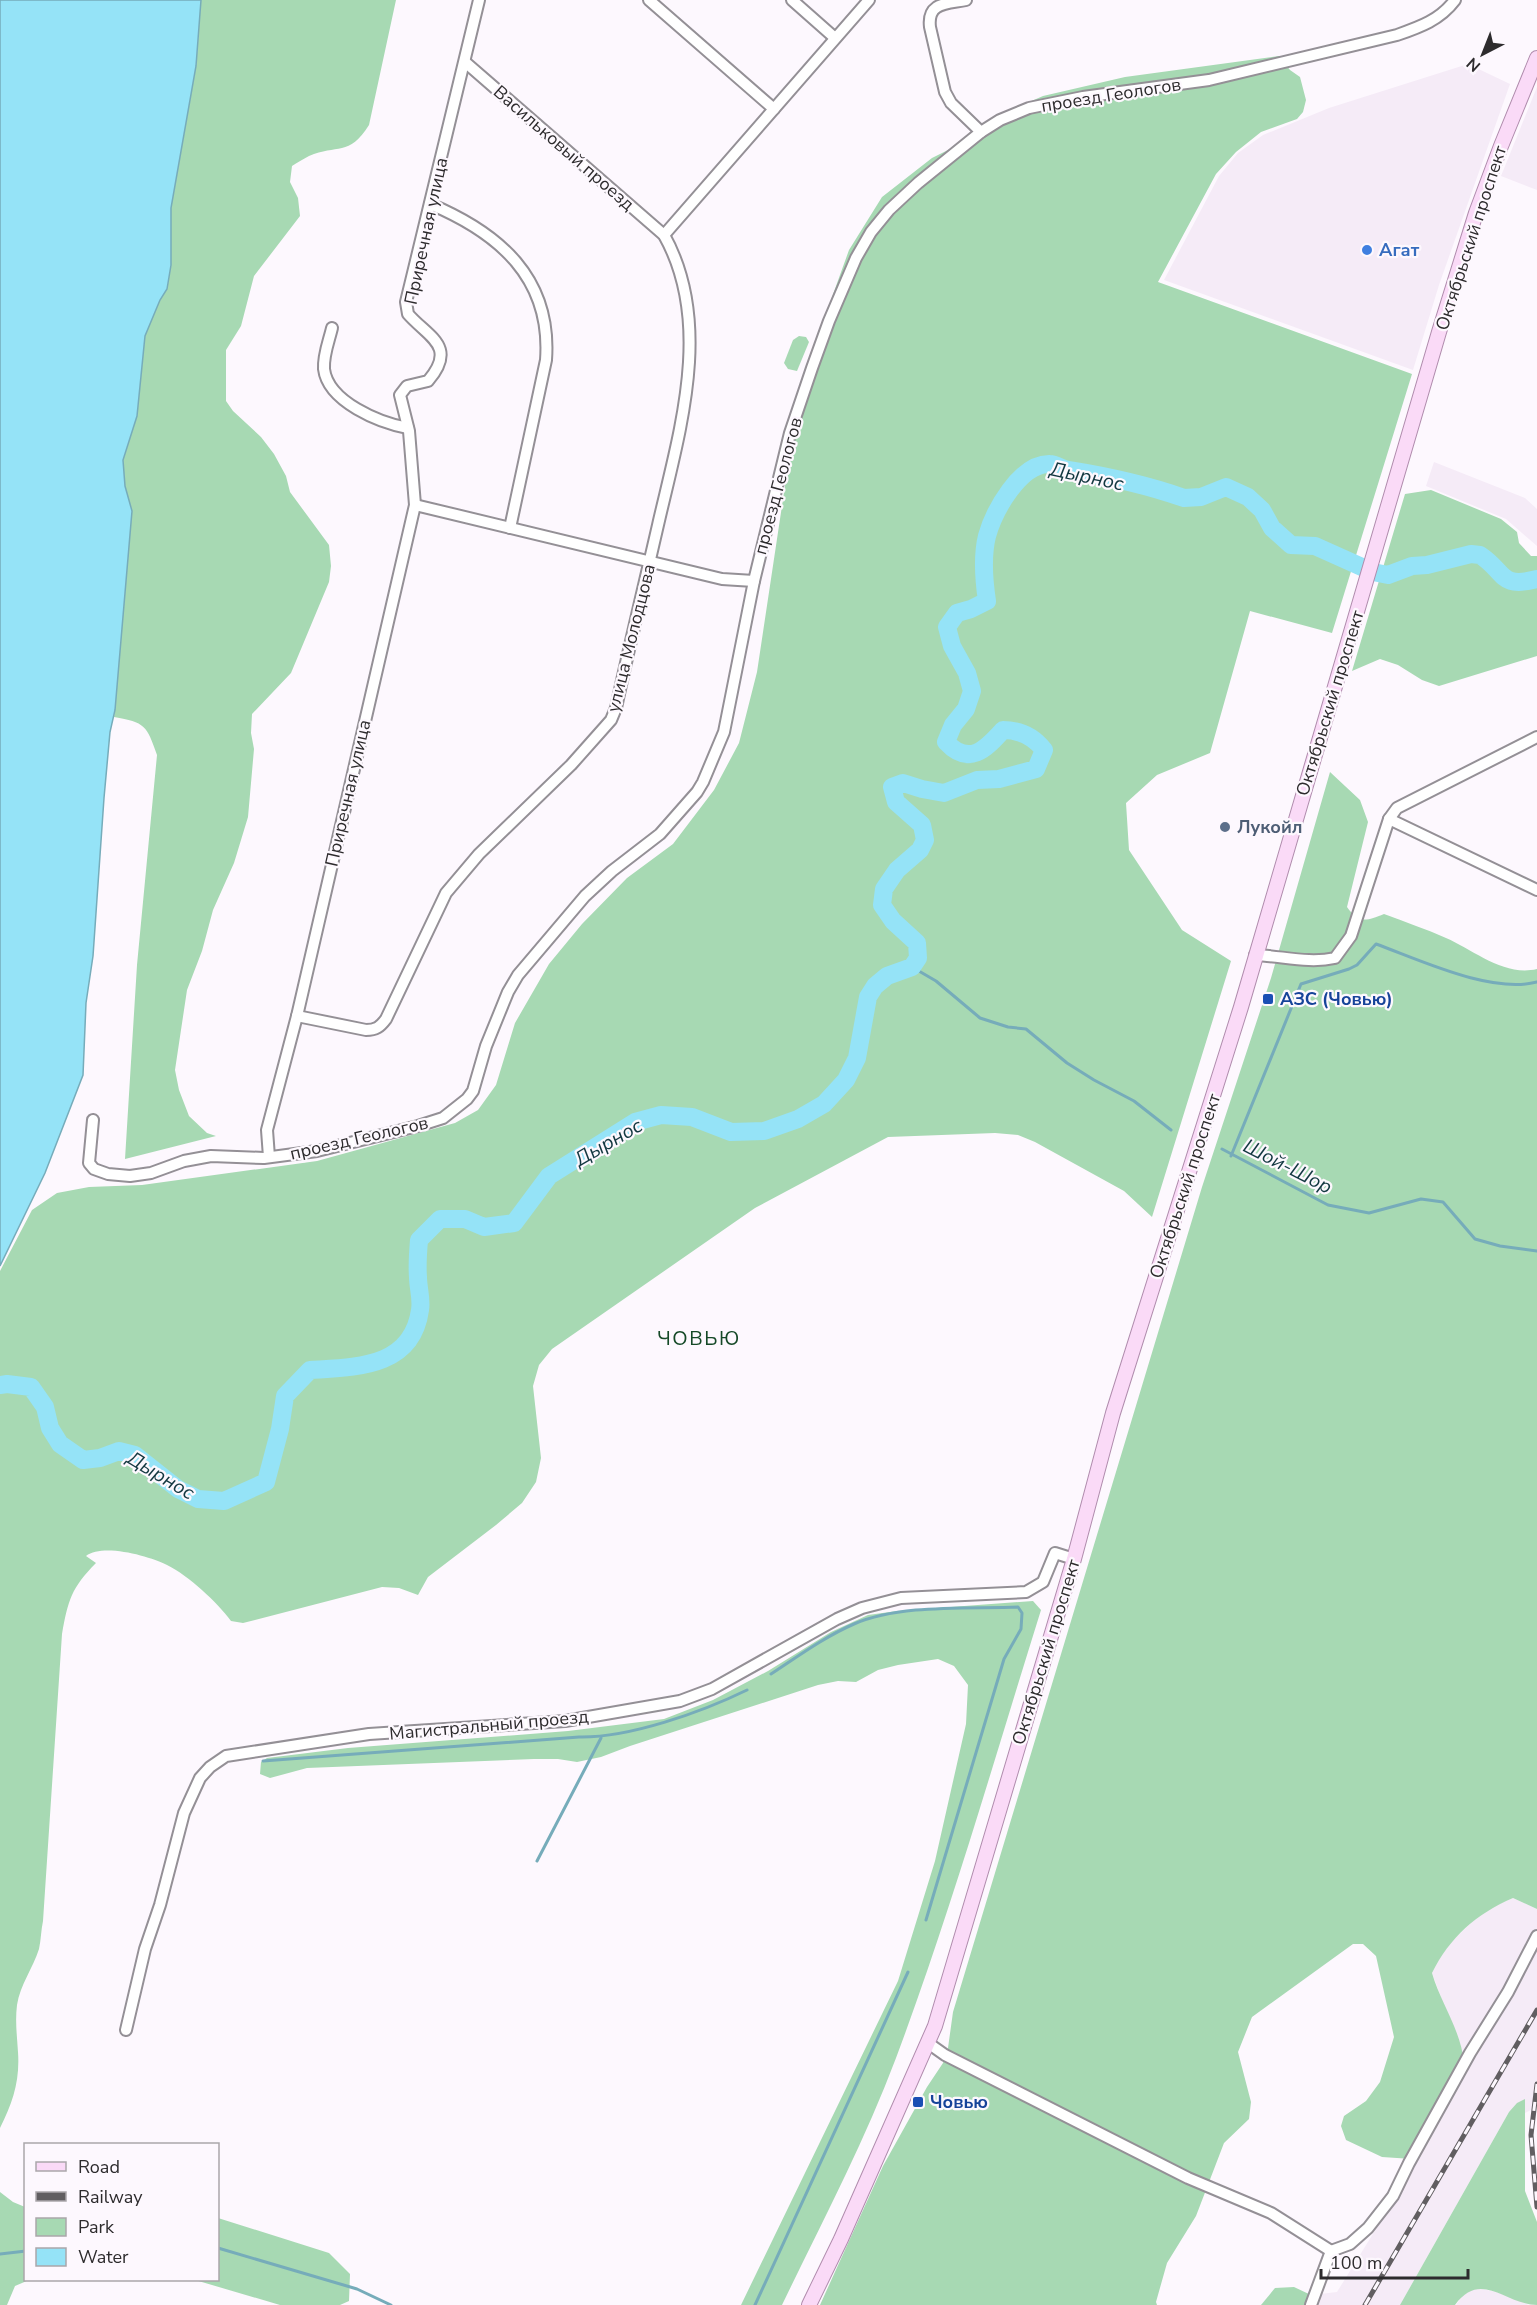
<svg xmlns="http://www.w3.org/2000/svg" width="1537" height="2305" font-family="'Nunito Sans',sans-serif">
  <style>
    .built { fill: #f5ebf7 }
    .green { fill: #a7d9b3 }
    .water { fill: #95e3f7; stroke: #76acba; stroke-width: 1.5 }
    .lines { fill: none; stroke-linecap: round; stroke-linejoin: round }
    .stream { stroke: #76acba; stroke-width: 3 }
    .river { stroke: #95e3f7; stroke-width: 18 }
    .minor-casing { stroke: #949096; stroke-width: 14 }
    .major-casing { stroke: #b08cad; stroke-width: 16 }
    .minor { stroke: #fff; stroke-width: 10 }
    .major { stroke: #fadaf7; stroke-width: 14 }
    .rail-casing { stroke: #615e61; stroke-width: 5 }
    .rail { stroke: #fdf8fe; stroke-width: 3; stroke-dasharray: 9; stroke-linecap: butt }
    .shop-dot { fill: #3f7fe0; stroke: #fdf8fe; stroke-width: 2 }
    .service-dot { fill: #5c6f8a; stroke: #fdf8fe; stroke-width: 2 }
    .transit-dot { fill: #1a4fb4; stroke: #fdf8fe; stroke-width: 2 }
    .labels { text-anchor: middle; stroke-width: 4.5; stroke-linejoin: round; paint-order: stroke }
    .street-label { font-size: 18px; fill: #2d2b2d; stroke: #fdf8fe }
    .shop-label { font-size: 18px; font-weight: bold; fill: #366cbe; stroke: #fdf8fe; text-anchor: start }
    .service-label { font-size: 18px; font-weight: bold; fill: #4e5e75; stroke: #fdf8fe; text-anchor: start }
    .transit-label { font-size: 18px; font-weight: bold; fill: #164399; stroke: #fdf8fe; text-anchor: start }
    .water-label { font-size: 20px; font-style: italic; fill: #133841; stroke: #fdf8fe }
    .neighbourhood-label { font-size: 20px; letter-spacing: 1.5px; fill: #154927; stroke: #fdf8fe }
  </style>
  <rect width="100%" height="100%" fill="#fdf8fe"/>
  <g class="built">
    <polygon points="1468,64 1510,84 1439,285 1413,370 1164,280 1219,176 1238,153 1263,135 1329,108"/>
    <polygon points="1537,87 1537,190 1501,176"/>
    <polygon points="1434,462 1525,498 1537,509 1537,546 1506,519 1426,486"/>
    <polygon points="1513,1898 1537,1909 1537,2107 1525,2113 1525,2100 1509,2112 1400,2305 1307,2305 1311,2295 1337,2292 1410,2174 1443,2003 1432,1973 1444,1949 1474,1920 1494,1906"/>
    <polygon points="1477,2288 1502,2293 1529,2305 1456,2305 1464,2293"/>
  </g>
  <g class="green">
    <path d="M201,0H396L369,125C349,157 337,144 309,156C303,159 297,163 292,166L290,182L298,198L300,216L254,276L241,326L226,350V401L233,411L261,437L274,454L286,476L290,492L329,545L331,566L329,582L291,673L252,714L251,733L254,749L248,817L234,863L213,910L202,951L187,990L175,1070L179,1090L189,1116L207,1133L216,1136L125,1159L137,965L157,755C147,726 145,722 114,717L132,511L125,486L123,460L137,416L145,336L160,300L167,289L171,265V208L196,66Z"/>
    <path d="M1279,56L1290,70L1300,77L1306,100L1303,112L1297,119L1261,132L1236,152L1216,174L1158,282L1412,374L1332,633L1250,611L1210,753L1157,775L1126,803L1129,850L1182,930L1231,961L1152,1217L1124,1191L1035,1142L1018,1135L995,1133L888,1137L755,1208L552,1349L539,1365L533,1386L541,1458L536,1482L522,1503L496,1525L428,1577L418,1595L399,1588L382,1587L243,1623L231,1621C217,1602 189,1576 167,1565C149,1556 103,1543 86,1556L96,1563C71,1588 68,1601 62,1634L43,1921C41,1930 41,1940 39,1949C33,1968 20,1985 17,2005C15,2021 17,2036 18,2052C20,2081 13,2102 0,2128V1271L32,1210L57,1193L89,1187L142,1185L317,1161L455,1123L478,1110L496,1085L515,1023L549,964L582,924L627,878L673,844L714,790L739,743L757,672L800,386L849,250L882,197L932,158L956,146L997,116L1043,96L1125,77Z"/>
    <polygon points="799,336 806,337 809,342 797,371 788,369 784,363 793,340"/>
    <polygon points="1431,490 1501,519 1517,532 1519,543 1531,556 1537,556 1537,656 1439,686 1422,680 1398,665 1380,659 1352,671 1405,494"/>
    <path d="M1330,772L1360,800L1368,822L1347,907C1359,924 1366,921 1384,914C1405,922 1426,929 1446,938C1474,950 1504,977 1537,969V1909L1513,1898C1476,1914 1450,1937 1432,1973C1441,2004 1461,2030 1464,2063L1412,2159L1382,2157L1346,2140L1341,2126L1344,2116L1366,2101L1380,2082L1394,2037L1376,1956L1363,1944H1353L1252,2017L1238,2052L1251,2102L1249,2119L1224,2143L1196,2216L1167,2263L1156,2302L1157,2305H820L883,2166L927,2087L943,2063L948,2048L953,2012L1202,1187L1271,978Z"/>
    <path d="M1033,1601L1041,1610C994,1760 951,1911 896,2058C864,2143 821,2224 782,2305H741L898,1981L935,1861L966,1724L968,1685L954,1666L938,1659L898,1665L878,1670L856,1682L838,1681L818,1685L630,1746L601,1757L577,1762L558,1759H534L307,1768L270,1778L260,1774L261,1762L267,1758L348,1748L568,1731L664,1719L713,1700L768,1671L831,1632L868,1615L897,1611Z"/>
    <path d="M1525,2099V2191L1537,2222V2305C1506,2305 1481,2269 1455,2305H1400L1509,2112L1517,2103Z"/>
    <polygon points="0,2192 13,2202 25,2207 26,2280 29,2280 15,2286 7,2305 0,2305"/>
    <polygon points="218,2218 329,2253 350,2274 349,2301 340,2305 280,2305 195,2280 218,2280"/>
    <polygon points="1294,2287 1311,2295 1307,2305 1261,2305 1275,2288"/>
  </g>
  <polygon class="water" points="0,0 201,0 196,66 171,208 171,265 167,289 160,300 145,336 137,416 123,460 125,486 132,511 115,710 110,732 104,798 93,956 86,1003 83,1075 45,1173 0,1266"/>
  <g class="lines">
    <g class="stream">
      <polyline points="912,967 936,981 980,1018 1008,1027 1026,1029 1067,1063 1094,1080 1134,1101 1171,1130"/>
      <polyline points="1222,1149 1328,1205 1369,1213 1421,1199 1443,1202 1475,1239 1500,1246 1537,1251"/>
      <path d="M1231,1156L1301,984L1349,969L1357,965L1376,944C1420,960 1491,994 1537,982"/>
      <path d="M771,1674C797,1657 824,1637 854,1624C901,1604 967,1609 1018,1607L1022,1613L1021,1629L1004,1659L926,1920"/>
      <path d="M263,1761L579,1737C629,1738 702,1712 747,1690"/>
      <polyline points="537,1861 601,1738"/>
      <polyline points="218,2248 357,2289 391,2305"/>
      <polyline points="0,2254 26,2251"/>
      <polyline points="755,2305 908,1972"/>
    </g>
    <path class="river" d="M0,1385L7,1384L31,1387L45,1407L50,1428L60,1444L83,1460L100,1458L119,1451L135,1455L178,1489L198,1499L224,1501L266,1482L280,1429L285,1396L310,1370C356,1367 412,1368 420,1310C422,1299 418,1288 418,1277C417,1265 418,1252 419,1240L440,1219H465L484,1227L514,1223L549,1176L635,1122L661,1115L692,1117L731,1132L764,1131L798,1119L824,1104L846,1080L857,1058L868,997L875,986L887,976L912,967L918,958L917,943L893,921L882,905L884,889L897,870L920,850L925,840L922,825L896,802L892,787L903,783L922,789L944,793L977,780L999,779L1036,769L1044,750C1034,737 1020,730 1003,730C986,749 969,767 946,742L953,725L966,709L972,691L967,673L952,646L947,627L957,613L971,609L987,601C984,581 982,556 987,536C994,511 1020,463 1050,464C1056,464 1062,469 1068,470C1106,476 1147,485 1184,498L1201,497L1226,487L1248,497L1262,510L1272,528L1291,545L1315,546L1373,572L1388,575L1412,566L1427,565L1471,554L1480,555C1506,572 1499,589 1537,579"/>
    <g class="minor-casing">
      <g id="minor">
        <polyline points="649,0 774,109"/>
        <polyline points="792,0 835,38"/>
        <path d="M966,0C947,4 927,2 930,27L945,92L951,103L981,132"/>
        <path d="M430,204C499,233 552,278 546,360L510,528"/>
        <polyline points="664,235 869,0"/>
        <path d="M332,328C329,341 323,355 324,369C328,402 380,423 408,428"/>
        <polyline points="415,505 722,579 754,581"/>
        <polyline points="1389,819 1537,890"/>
        <path d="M1255,955C1282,956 1309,964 1335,958L1351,936L1389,819L1397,808L1537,737"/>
        <path d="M297,1016L366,1030C376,1030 380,1027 386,1019L446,893L479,854L571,765L611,720L616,708C629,647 644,586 658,525C679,433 714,324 664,235L465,62"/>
        <path d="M93,1120L89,1163L94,1169L108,1174L130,1176L151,1173L184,1161L211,1156L264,1158L317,1151L418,1126L443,1118L467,1099L473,1091L486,1046L508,992L518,975L585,896L612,871L660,834L697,792L703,782L724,732L754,581L790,433L812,368L829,321L856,258L871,232L889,210L918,183L981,132L1000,120L1029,108L1083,97L1209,80L1397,35C1420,27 1440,20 1455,0"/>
        <path d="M269,1157L267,1130L297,1016L415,505L409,431L400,395L407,386L428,381C458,346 428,337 408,314L406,302L479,0"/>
        <polyline points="126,2030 145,1949 160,1905 184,1813 200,1778 210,1767 226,1756 369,1734 565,1721 680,1701 712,1689 837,1619 862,1608 901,1598 1026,1592 1043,1582 1055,1553 1074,1559"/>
        <polyline points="928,2043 945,2055 1188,2178 1271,2213 1331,2251 1311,2305"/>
        <polyline points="1331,2251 1350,2244 1368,2228 1393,2196 1409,2163 1470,2053 1508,1992 1537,1936"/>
      </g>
    </g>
    <g class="major-casing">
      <polyline id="major" points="809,2305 841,2239 935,2026 1074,1559 1113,1413 1241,1007 1439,332 1476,213 1501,146 1537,58"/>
    </g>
    <use href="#minor" class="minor"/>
    <use href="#major" class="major"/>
    <g class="rail-casing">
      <g id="rail">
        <polyline points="1537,2084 1531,2135 1537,2207"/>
        <polyline points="1365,2305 1537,2010"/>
      </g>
    </g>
    <use href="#rail" class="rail"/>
  </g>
  <circle class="shop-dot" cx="1367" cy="250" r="6"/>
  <circle class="service-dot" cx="1225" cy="827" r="6"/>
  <g class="transit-dot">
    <rect x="1262" y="993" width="12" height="12" rx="3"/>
    <rect x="912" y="2096" width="12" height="12" rx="3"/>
  </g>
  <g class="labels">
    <g class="street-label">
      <text transform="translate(1111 95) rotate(-9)" y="6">проезд Геологов</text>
      <text transform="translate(564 148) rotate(41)" y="6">Васильковый проезд</text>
      <text transform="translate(426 231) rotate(-78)" y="6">Приречная улица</text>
      <text transform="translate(1471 238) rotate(-72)" y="6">Октябрьский проспект</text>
      <text transform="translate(778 486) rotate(-75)" y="6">проезд Геологов</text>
      <text transform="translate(631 638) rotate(-76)" y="6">улица Молодцова</text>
      <text transform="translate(1330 703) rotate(-73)" y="6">Октябрьский проспект</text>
      <text transform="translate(348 793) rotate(-77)" y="6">Приречная улица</text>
      <text transform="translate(359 1138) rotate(-13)" y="6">проезд Геологов</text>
      <text transform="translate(1185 1186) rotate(-72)" y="6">Октябрьский проспект</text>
      <text transform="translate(1046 1652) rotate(-73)" y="6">Октябрьский проспект</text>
      <text transform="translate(489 1725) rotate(-5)" y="6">Магистральный проезд</text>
    </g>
    <g class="shop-label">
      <text x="1379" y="256">Агат</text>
    </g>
    <g class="service-label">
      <text x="1237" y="833">Лукойл</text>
    </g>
    <g class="transit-label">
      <text x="1280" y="1005">АЗС (Човью)</text>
      <text x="930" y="2108">Човью</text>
    </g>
    <g class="water-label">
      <text transform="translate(1087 476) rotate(12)" y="7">Дырнос</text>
      <text transform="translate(608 1142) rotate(-30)" y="7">Дырнос</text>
      <text transform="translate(1288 1166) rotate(27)" y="7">Шой-Шор</text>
      <text transform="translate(161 1475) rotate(31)" y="7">Дырнос</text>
    </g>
    <g class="neighbourhood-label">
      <text x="699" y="1345">ЧОВЬЮ</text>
    </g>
  </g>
  <rect x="24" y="2143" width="195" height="138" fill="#fdf8fe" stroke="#aaa6aa" stroke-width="1.5"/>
  <rect x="36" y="2162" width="30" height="9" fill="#fadaf7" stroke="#aaa6aa" stroke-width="1.5"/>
  <text x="78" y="2173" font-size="18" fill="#2d2b2d">Road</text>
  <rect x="36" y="2192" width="30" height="9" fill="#615e61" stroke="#aaa6aa" stroke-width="1.5"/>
  <text x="78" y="2203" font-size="18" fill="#2d2b2d">Railway</text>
  <rect x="36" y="2218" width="30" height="18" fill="#a7d9b3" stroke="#aaa6aa" stroke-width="1.5"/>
  <text x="78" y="2233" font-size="18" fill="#2d2b2d">Park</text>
  <rect x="36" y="2248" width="30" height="18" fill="#95e3f7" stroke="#aaa6aa" stroke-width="1.5"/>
  <text x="78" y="2263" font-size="18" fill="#2d2b2d">Water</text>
  <g transform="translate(1483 54) rotate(222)" stroke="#fdf8fe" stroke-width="4.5" paint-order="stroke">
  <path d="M0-4.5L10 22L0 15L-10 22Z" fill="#2d2b2d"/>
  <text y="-9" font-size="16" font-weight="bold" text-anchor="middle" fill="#2d2b2d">N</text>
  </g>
  <path d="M1321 2269v9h147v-9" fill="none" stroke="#2d2b2d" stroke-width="3"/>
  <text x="1330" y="2269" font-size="18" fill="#2d2b2d" stroke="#fdf8fe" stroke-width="4.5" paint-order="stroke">100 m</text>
</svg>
